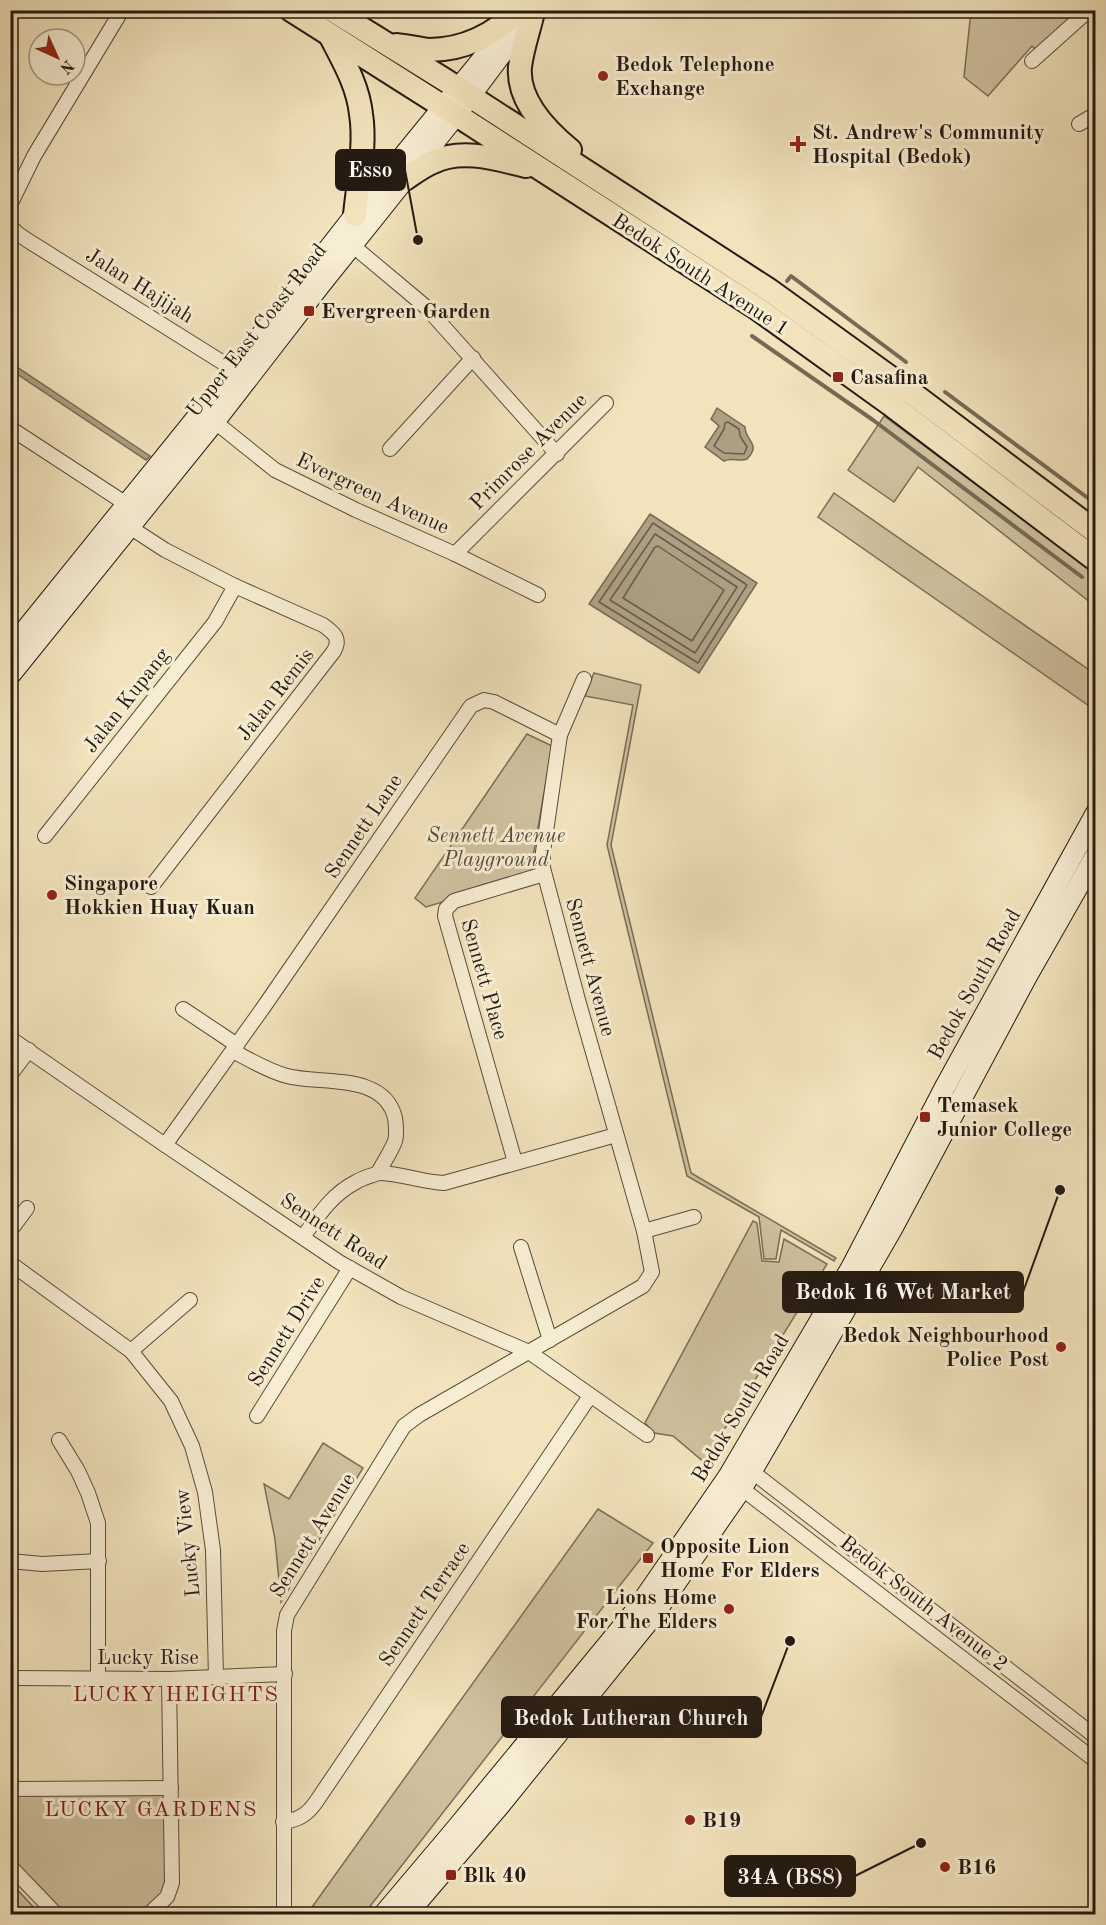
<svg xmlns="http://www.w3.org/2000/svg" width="1106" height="1925" font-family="'Old Standard TT',serif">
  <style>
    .green { fill: #cfc19f; stroke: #7a6e58; stroke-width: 1.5 }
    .water { fill: #ac9f82; stroke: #766a55; stroke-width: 1.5 }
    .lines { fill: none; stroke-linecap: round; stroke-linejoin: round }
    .shore { stroke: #685c4a; stroke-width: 1.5 }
    .stream { stroke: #766a55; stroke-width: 4 }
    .street-casing { stroke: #584c3c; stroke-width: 16 }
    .secondary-casing { stroke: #241a11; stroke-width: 22 }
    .primary-casing { stroke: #241a11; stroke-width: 26 }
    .street { stroke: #f7edd3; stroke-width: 14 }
    .secondary { stroke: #f7edd3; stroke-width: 20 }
    .primary { stroke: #f2e3bc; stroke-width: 22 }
    .poi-dot { fill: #8f2418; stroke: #f7edd3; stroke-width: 2 }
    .labels { text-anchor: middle; stroke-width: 6; stroke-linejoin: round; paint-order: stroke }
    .poi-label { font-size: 21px; font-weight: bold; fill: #241a11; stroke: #f7edd3; text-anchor: start }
    .street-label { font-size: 21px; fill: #241a11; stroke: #f7edd3 }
    .park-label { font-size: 21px; font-style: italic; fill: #574c3c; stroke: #f7edd3 }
    .neighbourhood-label { font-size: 22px; letter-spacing: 1.5px; fill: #7a1f14; stroke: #f7edd3 }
    .leader { fill: none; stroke: #241a11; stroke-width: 2 }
    .callout-dot { fill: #241a11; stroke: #f7edd3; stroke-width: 2 }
    .callout { fill: #241a11; stroke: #241a11; stroke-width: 2 }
    .callout-label { font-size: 22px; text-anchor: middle; font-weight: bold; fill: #fff }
  </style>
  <rect width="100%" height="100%" fill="#f2e3bc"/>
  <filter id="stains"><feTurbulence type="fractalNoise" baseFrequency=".00333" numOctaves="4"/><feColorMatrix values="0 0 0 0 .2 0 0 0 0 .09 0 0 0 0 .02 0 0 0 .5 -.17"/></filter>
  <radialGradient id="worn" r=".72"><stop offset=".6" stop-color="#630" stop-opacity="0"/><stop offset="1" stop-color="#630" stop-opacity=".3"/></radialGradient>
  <g class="green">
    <polygon points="971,11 1080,11 1036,50 1032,46 988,96 964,77"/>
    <polygon points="884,416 1095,573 1095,606 918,467 894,502 848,470"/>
    <polygon points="834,493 1095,674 1095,710 818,517"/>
    <polygon points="594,673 641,685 611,845 691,1173 836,1258 834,1261 781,1230 776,1259 764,1259 759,1217 687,1176 607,845 633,705 585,696"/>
    <polygon points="527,734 552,746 533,857 537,874 426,907 415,898"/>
    <polygon points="753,1221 757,1223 762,1261 779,1262 784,1239 827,1264 704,1462 673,1436 654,1433 645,1423"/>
    <polygon points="323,1443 363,1468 281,1602 275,1539 264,1484 289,1499"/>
    <polygon points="598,1509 653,1543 364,1914 307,1914"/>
    <polygon points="167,1793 167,1877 165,1890 143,1914 63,1914 11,1859 10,1794"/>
    <polygon points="10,1883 11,1883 40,1914 11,1914"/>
  </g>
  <g class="water">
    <polygon points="10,363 11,363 150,456 146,460 11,370"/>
    <path d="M717,408L745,427C745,441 762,444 747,459C739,462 732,457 724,461L705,447L719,426L711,419Z"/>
    <polygon points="650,514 757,583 699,673 589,604"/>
  </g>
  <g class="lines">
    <g class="shore">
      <polygon points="728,422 739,429 740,436 747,447 744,454 724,453 714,446 724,429 725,423"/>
      <polygon points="653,523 747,585 698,663 599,602"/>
      <polygon points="655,534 737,587 695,653 610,600"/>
      <polygon points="658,546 724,590 692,641 623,598 655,547"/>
    </g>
    <g class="stream">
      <polyline points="787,281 791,276 906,362"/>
      <polyline points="752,336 873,420 1082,577"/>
      <polyline points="945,392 1096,504"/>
    </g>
    <g class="street-casing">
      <g id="street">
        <polyline points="1032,61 1089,10"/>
        <polyline points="1079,124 1096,114"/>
        <polyline points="10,205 34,156 122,10"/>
        <polyline points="10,226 17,233 27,240 241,374"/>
        <polyline points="346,240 426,307 557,454"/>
        <polyline points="209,417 275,470 356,510 455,554 538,595"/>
        <polyline points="10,428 134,509"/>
        <polyline points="390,449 473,358"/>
        <path d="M122,522L165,550L235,586L323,625C334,633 341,638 334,651L151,887"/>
        <polyline points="455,554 606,403"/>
        <polyline points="45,836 215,622 235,586"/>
        <polyline points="183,1009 237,1045"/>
        <polyline points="10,1038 165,1145 339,1262 401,1297 529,1352 647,1435"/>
        <path d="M233,1051C250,1060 268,1071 287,1076C321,1085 384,1072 395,1118C396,1125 397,1134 395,1141C391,1152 383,1163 378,1173C371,1176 362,1178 356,1182C332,1194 318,1216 303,1237"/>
        <polyline points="10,1075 29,1050"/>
        <polyline points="165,1145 263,1008 471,706 484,700 494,702 560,735"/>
        <polyline points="515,1162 445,916 446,909 454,901 544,874"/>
        <path d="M378,1173C401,1173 421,1182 444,1183L616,1135"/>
        <polyline points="10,1231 27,1208"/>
        <polyline points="644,1231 694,1217"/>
        <polyline points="521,1247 550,1340"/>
        <polyline points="10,1263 131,1351 171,1401 192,1446 205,1492 213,1550 216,1678"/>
        <polyline points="131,1351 190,1300"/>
        <polyline points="257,1416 350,1268"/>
        <polyline points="59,1440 78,1471 88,1493 98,1523 98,1679"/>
        <polyline points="746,1467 1096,1737"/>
        <polyline points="736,1484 1096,1761"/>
        <polyline points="10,1561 42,1564 99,1561"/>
        <polyline points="10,1678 169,1679 285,1674"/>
        <polyline points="10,1789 171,1788"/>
        <path d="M283,1822C298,1820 307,1815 316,1802L590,1396"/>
        <polyline points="10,1866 56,1914"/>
        <polyline points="149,1914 167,1897 172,1883 169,1679"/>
        <polyline points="284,1914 284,1631 287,1615 404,1426 419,1415 643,1286 652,1272 644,1231 578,1000 543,868 543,852 560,735 584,679"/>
      </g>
    </g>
    <g class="secondary-casing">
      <g id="secondary">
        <polyline points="10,649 202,411 355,215 498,40"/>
        <polyline points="10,675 215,421 321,284 456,115 529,17"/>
        <polyline points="384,1914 455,1830 637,1609 728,1477 851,1268 945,1087 1096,813"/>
        <polyline points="407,1914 500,1805 652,1617 742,1488 892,1229 1027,976 1096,855"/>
      </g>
    </g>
    <g class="primary-casing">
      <g id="primary">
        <polyline points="291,10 466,121 755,307 890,404 1096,560"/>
        <polyline points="332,10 445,80 769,290 913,394 1096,532"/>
        <path d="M533,12C529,30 522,49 520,67C517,101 547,131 570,150"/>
        <path d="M331,37C344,62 358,86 361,114C366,145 358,183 355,215"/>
        <path d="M396,45C407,46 419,49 429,50C463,50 495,35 518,10"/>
        <path d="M405,179C414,173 423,166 433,162C462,148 497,159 526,166"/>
      </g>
    </g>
    <use href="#street" class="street"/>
    <use href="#secondary" class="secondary"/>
    <use href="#primary" class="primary"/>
  </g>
  <g class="poi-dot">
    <circle cx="603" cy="76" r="6"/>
    <path d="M795 135h6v6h6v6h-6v6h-6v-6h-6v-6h6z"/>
    <rect x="303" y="305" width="12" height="12" rx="3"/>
    <rect x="832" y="371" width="12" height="12" rx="3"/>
    <circle cx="52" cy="895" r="6"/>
    <rect x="919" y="1111" width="12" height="12" rx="3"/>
    <circle cx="1061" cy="1347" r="6"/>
    <rect x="642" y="1552" width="12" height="12" rx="3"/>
    <circle cx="729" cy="1609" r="6"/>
    <circle cx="690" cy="1820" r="6"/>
    <circle cx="945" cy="1867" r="6"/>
    <rect x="445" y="1869" width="12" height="12" rx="3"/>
  </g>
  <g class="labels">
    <g class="poi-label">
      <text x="615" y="71">Bedok Telephone<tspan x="615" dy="24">Exchange</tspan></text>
      <text x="812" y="139">St. Andrew's Community<tspan x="812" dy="24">Hospital (Bedok)</tspan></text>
      <text x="321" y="318">Evergreen Garden</text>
      <text x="850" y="384">Casafina</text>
      <text x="64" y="890">Singapore<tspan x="64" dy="24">Hokkien Huay Kuan</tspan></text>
      <text x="937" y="1112">Temasek<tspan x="937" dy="24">Junior College</tspan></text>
      <text x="1049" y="1342" text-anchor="end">Bedok Neighbourhood<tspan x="1049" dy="24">Police Post</tspan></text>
      <text x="660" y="1553">Opposite Lion<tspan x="660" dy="24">Home For Elders</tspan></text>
      <text x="717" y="1604" text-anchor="end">Lions Home<tspan x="717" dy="24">For The Elders</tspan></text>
      <text x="702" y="1827">B19</text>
      <text x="957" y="1874">B16</text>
      <text x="463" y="1882">Blk 40</text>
    </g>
    <g class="street-label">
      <text transform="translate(701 274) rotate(33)" y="7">Bedok South Avenue 1</text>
      <text transform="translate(140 285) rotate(32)" y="7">Jalan Hajijah</text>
      <text transform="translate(256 330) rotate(-52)" y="7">Upper East Coast Road</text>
      <text transform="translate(528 451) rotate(-45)" y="7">Primrose Avenue</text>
      <text transform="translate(373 493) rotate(25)" y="7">Evergreen Avenue</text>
      <text transform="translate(275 694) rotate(-52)" y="7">Jalan Remis</text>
      <text transform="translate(126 700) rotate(-52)" y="7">Jalan Kupang</text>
      <text transform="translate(363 826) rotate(-56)" y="7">Sennett Lane</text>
      <text transform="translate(591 967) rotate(75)" y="7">Sennett Avenue</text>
      <text transform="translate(485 979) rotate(74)" y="7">Sennett Place</text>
      <text transform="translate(974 984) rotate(-61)" y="7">Bedok South Road</text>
      <text transform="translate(334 1231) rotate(33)" y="7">Sennett Road</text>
      <text transform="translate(286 1331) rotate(-58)" y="7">Sennett Drive</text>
      <text transform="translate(740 1408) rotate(-59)" y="7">Bedok South Road</text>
      <text transform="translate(312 1535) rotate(-58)" y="7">Sennett Avenue</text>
      <text transform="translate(187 1543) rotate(-96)" y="7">Lucky View</text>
      <text transform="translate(924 1603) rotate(38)" y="7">Bedok South Avenue 2</text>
      <text transform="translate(424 1604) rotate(-56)" y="7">Sennett Terrace</text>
      <text x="148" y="1664">Lucky Rise</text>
    </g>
    <g class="park-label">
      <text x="496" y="842">Sennett Avenue<tspan x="496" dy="24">Playground</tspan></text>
    </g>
    <g class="neighbourhood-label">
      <text x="176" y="1701">LUCKY HEIGHTS</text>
      <text x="151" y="1816">LUCKY GARDENS</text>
    </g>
  </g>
  <path class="leader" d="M418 240L405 170M1060 1190L1023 1292M790 1641L761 1717M921 1843L855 1876"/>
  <g class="callout-dot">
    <circle cx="418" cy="240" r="6"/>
    <circle cx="1060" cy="1190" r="6"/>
    <circle cx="790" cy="1641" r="6"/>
    <circle cx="921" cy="1843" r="6"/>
  </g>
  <g class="callout">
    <rect x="336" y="150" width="69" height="40" rx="6"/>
    <rect x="783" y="1272" width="240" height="40" rx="6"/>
    <rect x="502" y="1697" width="259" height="40" rx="6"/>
    <rect x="725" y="1856" width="130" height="40" rx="6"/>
  </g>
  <g class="callout-label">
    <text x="370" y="177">Esso</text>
    <text x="903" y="1299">Bedok 16 Wet Market</text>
    <text x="631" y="1725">Bedok Lutheran Church</text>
    <text x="790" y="1884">34A (B88)</text>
  </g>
  <rect width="1106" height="1925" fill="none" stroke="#f2e3bc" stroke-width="36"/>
  <rect x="12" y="12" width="1082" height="1901" fill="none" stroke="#241a11" stroke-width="3"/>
  <rect x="18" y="18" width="1070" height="1889" fill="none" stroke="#241a11" stroke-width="1.5"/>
  <g transform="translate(57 57) rotate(135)"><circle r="28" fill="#f7edd3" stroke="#a39985" stroke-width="1.5"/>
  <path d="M0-4.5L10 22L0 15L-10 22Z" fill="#8f2418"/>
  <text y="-9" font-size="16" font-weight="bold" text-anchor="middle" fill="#241a11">N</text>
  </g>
  <rect width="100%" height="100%" filter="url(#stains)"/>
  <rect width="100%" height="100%" fill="url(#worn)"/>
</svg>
